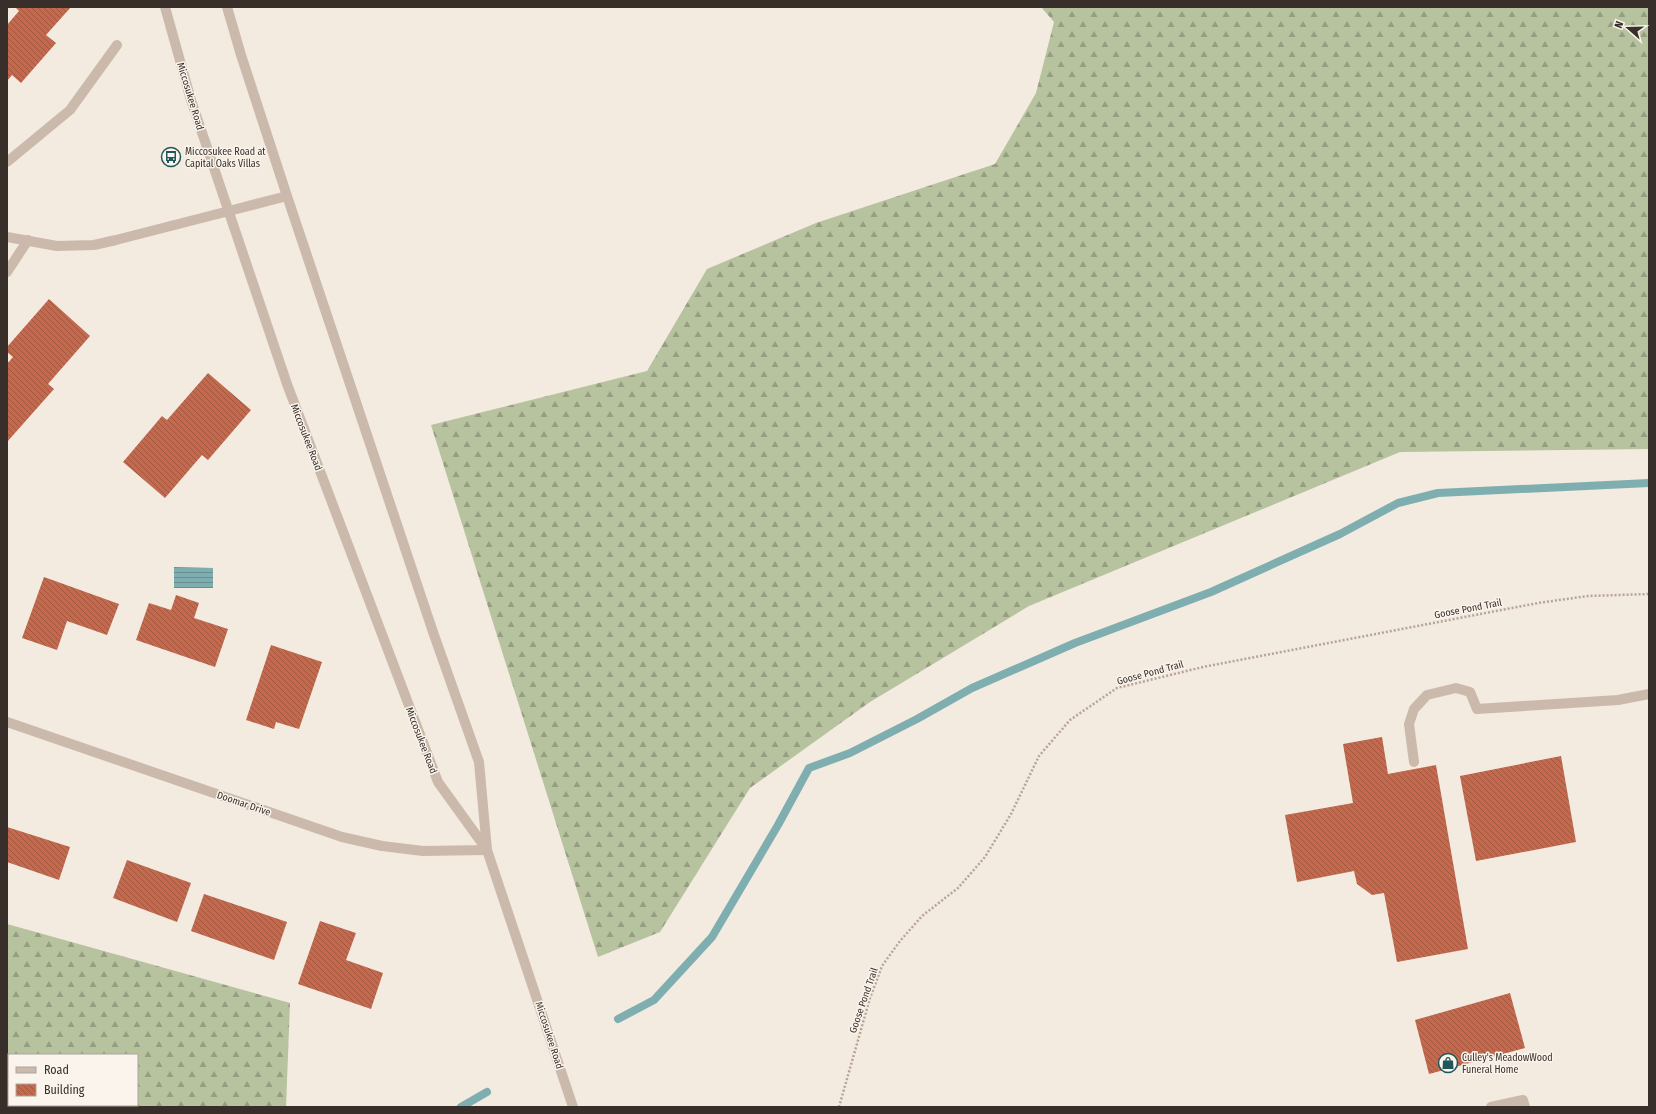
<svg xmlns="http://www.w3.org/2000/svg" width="1656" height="1114" font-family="'Fira Sans Condensed',sans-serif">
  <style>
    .forest { fill: url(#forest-firs); fill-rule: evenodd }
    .water { fill: url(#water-rules) }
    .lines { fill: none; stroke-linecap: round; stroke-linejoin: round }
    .stream { stroke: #7faeb0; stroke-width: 8 }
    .building { fill: url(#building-back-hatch) }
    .path { stroke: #b7a495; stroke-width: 2.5; stroke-dasharray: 2 2; stroke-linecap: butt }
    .service { stroke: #cbbaab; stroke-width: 10 }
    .minor { stroke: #cbbaab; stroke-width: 10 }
    .tertiary { stroke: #cbbaab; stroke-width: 10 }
    .labels { text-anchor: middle; stroke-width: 3; stroke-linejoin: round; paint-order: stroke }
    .street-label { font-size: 10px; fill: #392f2a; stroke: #faf4ec }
    .poi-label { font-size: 10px; fill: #392f2a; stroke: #faf4ec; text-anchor: start }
  </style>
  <defs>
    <pattern id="forest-firs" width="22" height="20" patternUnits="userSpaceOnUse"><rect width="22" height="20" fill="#b7c29f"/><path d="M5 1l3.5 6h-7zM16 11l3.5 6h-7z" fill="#969e82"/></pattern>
    <pattern id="water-rules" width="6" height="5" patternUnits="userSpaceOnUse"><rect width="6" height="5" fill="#7faeb0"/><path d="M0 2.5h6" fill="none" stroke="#698e8f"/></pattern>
    <pattern id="building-back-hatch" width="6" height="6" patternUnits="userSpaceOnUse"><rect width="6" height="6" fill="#c4694d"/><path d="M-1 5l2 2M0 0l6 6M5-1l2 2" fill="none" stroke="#a05740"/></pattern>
  </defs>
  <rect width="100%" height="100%" fill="#f3eae0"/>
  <g class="forest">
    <polygon points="1041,7 1649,7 1649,449 1400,452 1029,606 870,702 750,788 660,932 598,957 431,425 647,371 707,269 816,223 995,164 1036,93 1054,22"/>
    <path d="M7,924L290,1003L286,1107H7ZM9,1055H137V1105H9Z"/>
  </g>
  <polygon class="water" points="174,567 213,568 213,588 174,588"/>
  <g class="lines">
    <g class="stream">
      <polyline points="618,1019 654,1000 712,937 778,825 809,768 850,753 917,719 972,688 1075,643 1211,592 1340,534 1398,503 1438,493 1649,483"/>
      <polyline points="461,1107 487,1092"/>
    </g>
  </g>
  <g class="building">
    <polygon points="15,7 71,7 46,35 56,43 21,83 12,75 7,81 7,25 19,11"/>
    <polygon points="49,299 90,336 48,384 54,389 7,442 7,364 13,357 7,352 7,347"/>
    <polygon points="208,373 251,410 208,460 202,455 165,498 123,462 162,416 167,420"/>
    <polygon points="44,577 119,604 107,635 67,621 57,650 22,638"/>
    <polygon points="176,595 199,603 194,618 228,629 215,667 136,640 149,603 171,610"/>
    <polygon points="271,645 322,662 299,729 276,722 274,729 246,720"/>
    <polygon points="1382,737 1388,774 1436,765 1468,949 1397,962 1384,893 1372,895 1357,884 1354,871 1297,882 1285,815 1353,803 1343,744"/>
    <polygon points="1561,756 1576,842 1476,861 1460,776"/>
    <polygon points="7,827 70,847 59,880 7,862"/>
    <polygon points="127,860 191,883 177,922 113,898"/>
    <polygon points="204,894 287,922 274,960 191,931"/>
    <polygon points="320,921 356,933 346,960 383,973 371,1009 298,984"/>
    <polygon points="1510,993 1525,1048 1429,1074 1415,1020"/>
  </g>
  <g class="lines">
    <polyline class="path" points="839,1107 870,998 882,966 900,941 922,916 958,888 985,857 1011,814 1039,756 1070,720 1117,688 1203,667 1538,603 1588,596 1649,594"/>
    <g class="service">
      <polyline points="7,162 70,110 117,45"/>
      <polyline points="7,237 57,246 94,245 116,240 229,211"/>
      <polyline points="7,272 28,240"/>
      <polyline points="1414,762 1409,724 1414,709 1427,695 1456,688 1470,692 1477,709 1618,700 1649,694"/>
      <polyline points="1491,1107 1523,1100 1525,1107"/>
    </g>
    <polyline class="minor" points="7,722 342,837 382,846 423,851 487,850"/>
    <g class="tertiary">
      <polyline points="165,7 191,100 287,384 438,782 487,850"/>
      <polyline points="227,7 241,55 287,196 433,632 479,762 487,850 573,1107"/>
      <polyline points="229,211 287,196"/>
    </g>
  </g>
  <defs>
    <g id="bus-ring" transform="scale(1)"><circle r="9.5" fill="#faf4ec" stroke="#20575a" stroke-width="1.5"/><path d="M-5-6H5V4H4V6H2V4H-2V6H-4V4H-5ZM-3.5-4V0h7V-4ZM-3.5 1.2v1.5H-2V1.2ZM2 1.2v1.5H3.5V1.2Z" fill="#20575a"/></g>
    <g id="shop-ring" transform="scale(1)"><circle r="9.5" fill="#faf4ec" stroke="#20575a" stroke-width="1.5"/><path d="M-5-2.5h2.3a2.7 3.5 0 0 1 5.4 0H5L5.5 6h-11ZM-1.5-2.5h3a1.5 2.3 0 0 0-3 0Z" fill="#20575a"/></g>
  </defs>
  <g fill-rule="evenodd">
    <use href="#bus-ring" x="171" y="157"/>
    <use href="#shop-ring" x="1448" y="1063"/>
  </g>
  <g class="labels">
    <g class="street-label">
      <text transform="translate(191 96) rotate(73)" y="4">Miccosukee Road</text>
      <text transform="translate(307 437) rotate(69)" y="4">Miccosukee Road</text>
      <text transform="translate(1468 608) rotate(-11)" y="4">Goose Pond Trail</text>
      <text transform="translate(1150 672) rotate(-15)" y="4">Goose Pond Trail</text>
      <text transform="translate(422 740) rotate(69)" y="4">Miccosukee Road</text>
      <text transform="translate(244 803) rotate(19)" y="4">Doomar Drive</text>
      <text transform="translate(863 1000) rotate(-71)" y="4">Goose Pond Trail</text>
      <text transform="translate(550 1035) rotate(72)" y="4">Miccosukee Road</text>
    </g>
    <g class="poi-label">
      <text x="185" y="155">Miccosukee Road at<tspan x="185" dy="12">Capital Oaks Villas</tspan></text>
      <text x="1462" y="1061">Culley's MeadowWood<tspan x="1462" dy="12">Funeral Home</tspan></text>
    </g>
  </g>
  <rect width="1656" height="1114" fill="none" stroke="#392f2a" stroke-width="16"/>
  <rect x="8" y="1054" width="130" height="52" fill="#faf4ec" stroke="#ada59e"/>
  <rect x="16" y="1067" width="20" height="6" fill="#cbbaab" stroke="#ada59e"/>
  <text x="44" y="1074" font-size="12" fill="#392f2a">Road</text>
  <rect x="16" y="1084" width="20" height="12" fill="url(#building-back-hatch)" stroke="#ada59e"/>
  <text x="44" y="1094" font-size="12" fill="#392f2a">Building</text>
  <g transform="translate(1628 28) rotate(290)" stroke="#faf4ec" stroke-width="3" paint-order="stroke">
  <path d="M0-3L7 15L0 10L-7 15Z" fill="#392f2a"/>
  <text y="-6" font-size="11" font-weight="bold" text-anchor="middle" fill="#392f2a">N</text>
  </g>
</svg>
